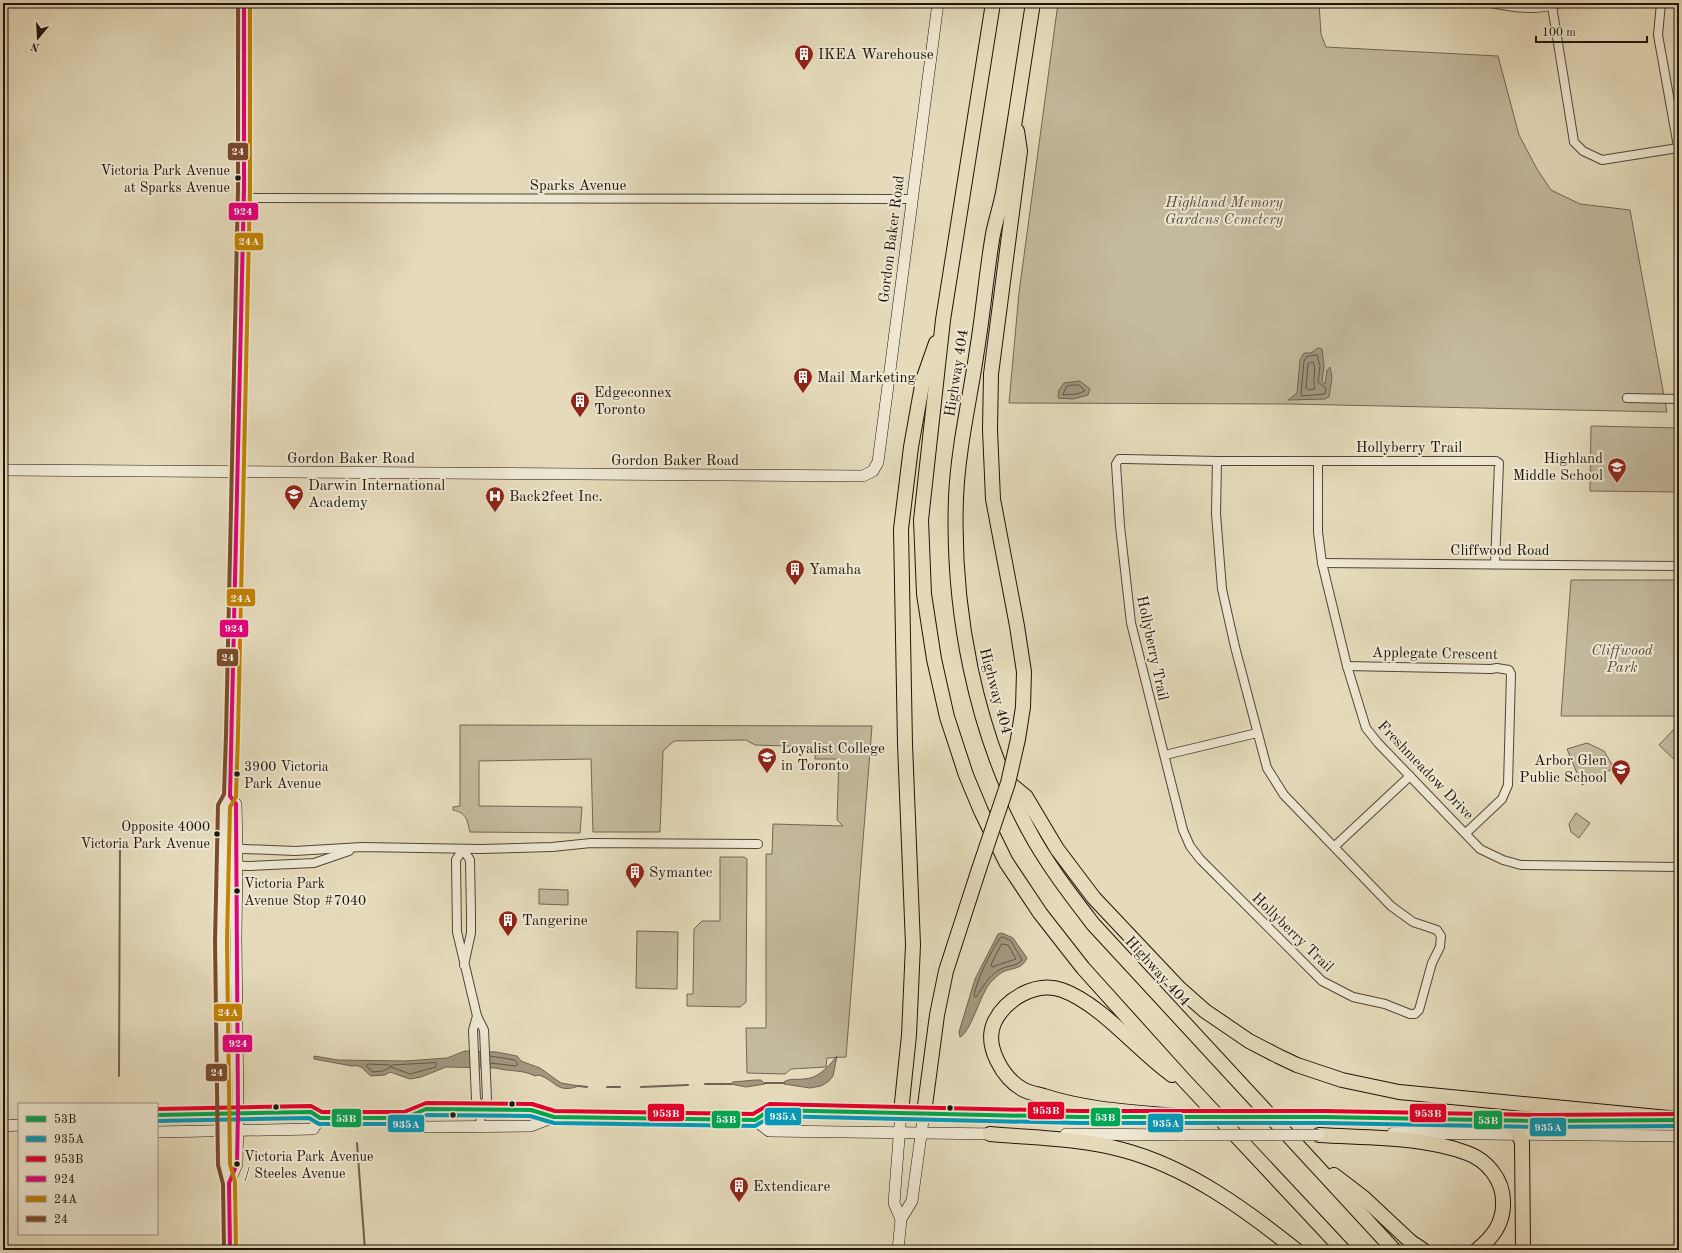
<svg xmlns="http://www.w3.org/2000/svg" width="1682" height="1253" font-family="'Old Standard TT',serif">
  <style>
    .green { fill: #c3b99d; stroke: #706654 }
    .water { fill: #a1977f; stroke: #6d6350 }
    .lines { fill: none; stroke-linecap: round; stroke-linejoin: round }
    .shore { stroke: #605644; stroke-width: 1 }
    .stream { stroke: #6d6350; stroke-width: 2 }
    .street-casing { stroke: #504636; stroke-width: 10 }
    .secondary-casing { stroke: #1e140a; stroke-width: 12 }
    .highway-casing { stroke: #1e140a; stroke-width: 16 }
    .street { stroke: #eee8d3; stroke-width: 8 }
    .secondary { stroke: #eee8d3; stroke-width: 11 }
    .highway { stroke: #e5dbbb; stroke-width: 14 }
    .secondary-bridge-casing { stroke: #1e140a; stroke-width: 12; stroke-linecap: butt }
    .highway-bridge-casing { stroke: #1e140a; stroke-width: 16; stroke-linecap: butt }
    .secondary-bridge { stroke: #eee8d3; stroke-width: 11 }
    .highway-bridge { stroke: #e5dbbb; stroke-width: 14 }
    .bus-1-casing { stroke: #eee8d3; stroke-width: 7 }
    .bus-2-casing { stroke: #eee8d3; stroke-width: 7 }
    .bus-3-casing { stroke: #eee8d3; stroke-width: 7 }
    .bus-4-casing { stroke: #eee8d3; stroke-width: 7 }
    .bus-5-casing { stroke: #eee8d3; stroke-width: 7 }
    .bus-6-casing { stroke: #eee8d3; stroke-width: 7 }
    .bus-1 { stroke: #00a651; stroke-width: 4 }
    .bus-2 { stroke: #039aba; stroke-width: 4 }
    .bus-3 { stroke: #e4002b; stroke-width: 4 }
    .bus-4 { stroke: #e5007d; stroke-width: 4 }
    .bus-5 { stroke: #c18202; stroke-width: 4 }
    .bus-6 { stroke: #7a4b2a; stroke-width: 4 }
    .bus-dot { fill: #1e140a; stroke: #eee8d3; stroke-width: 1.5 }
    .labels { text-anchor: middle; stroke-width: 4; stroke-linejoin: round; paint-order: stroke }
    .bus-label { font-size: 14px; fill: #1e140a; stroke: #eee8d3; text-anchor: start }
    .poi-label { font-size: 15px; fill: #1e140a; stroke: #eee8d3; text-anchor: start }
    .street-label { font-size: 15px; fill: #1e140a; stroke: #eee8d3 }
    .park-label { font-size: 15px; font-style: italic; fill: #584e3d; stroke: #eee8d3 }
    .line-badge { stroke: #eee8d3; stroke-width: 1.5 }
    .badge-label { font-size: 11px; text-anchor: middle; font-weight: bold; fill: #fff }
  </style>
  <rect width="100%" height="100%" fill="#e5dbbb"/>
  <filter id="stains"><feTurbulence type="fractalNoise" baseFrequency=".005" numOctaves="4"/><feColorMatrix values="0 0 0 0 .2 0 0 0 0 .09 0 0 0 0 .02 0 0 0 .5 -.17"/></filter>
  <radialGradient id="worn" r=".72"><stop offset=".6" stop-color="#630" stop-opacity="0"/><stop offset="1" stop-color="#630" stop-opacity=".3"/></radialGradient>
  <g class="green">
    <polygon points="1058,3 1319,3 1321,34 1326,47 1498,56 1519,135 1537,169 1551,190 1580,204 1630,210 1667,412 1289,404 1009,403 1019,293"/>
    <polygon points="1591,426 1679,428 1679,492 1590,491"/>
    <polygon points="1571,580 1679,580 1679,716 1561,716"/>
    <path d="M460,725L872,726L846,1057L827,1058L826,1067L791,1069L785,1074L747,1073L746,1028H766V854H772L773,824L843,826L837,820L839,759H815V747L755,745L746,740L674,741L663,751L660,832H593L591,759L479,761V806L582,807L580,833L470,832C467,820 467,813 453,810V807L460,806Z"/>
    <polygon points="1675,728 1679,732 1679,764 1659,745"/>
    <polygon points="1587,743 1604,751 1614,768 1582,785 1567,749"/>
    <polygon points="1576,813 1590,823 1579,838 1571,832 1569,824"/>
    <polygon points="720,857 744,857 747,859 746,1002 740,1007 687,1006 687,994 693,994 694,929 702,921 720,921"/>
    <polygon points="539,889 568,890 568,905 539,904"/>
    <polygon points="637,931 678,932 677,989 636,988"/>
  </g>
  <g class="water">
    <polygon points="1318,348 1322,349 1324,366 1322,382 1325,384 1327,370 1330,367 1332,378 1329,397 1325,399 1288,400 1297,393 1300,360 1304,353 1311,353"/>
    <polygon points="1080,381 1090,389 1088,395 1073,399 1058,398 1059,390 1064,383"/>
    <path d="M1002,933L1013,938L1027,958C1021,971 1011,967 1001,973C998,975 993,980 990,983C980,995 971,1032 960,1037L959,1032L975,979L998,934Z"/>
    <path d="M465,1051L496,1052L517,1056L521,1061L540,1068L561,1083L579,1086C557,1094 556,1081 539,1075L535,1076C521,1069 510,1072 496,1068L446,1067L421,1077L410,1079L390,1072L385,1075L371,1076C364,1071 362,1064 352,1066L314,1059V1056L338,1060L405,1061L447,1058Z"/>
    <path d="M837,1056L833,1076L829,1081L821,1086L810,1088L784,1084V1082C790,1078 795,1080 803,1079C818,1079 828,1067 837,1056Z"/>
    <polygon points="755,1080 761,1080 765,1084 746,1087 731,1084 733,1082"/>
  </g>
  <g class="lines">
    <g class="shore">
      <polygon points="1317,355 1320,366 1318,382 1326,388 1325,394 1302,396 1301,394 1304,361 1306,357"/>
      <path d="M1313,362C1317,369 1312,380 1315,389L1308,390L1306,388L1308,364Z"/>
      <polygon points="1072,385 1079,385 1085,391 1077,394 1063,395 1066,387"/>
      <path d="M1003,937L1011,941L1022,960C1016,967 1007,965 999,970C989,976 983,986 977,996L975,997L974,995C979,975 989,955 1000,938Z"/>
      <polygon points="1002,944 1008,945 1016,959 992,967 991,965"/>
      <polyline points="490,1056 515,1060 518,1064 516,1066 490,1063"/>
      <polygon points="436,1063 436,1067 410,1074 391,1067 383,1071 373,1072 366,1066 368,1064 389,1065 391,1066 393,1065"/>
    </g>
    <g class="stream">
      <polyline points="119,1076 120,839"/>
      <polyline points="765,1083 784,1083"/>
      <polyline points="705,1084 731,1084"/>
      <polyline points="579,1086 587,1087"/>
      <polyline points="607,1087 620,1087"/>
      <polyline points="641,1087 688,1085"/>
      <polyline points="357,1143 365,1250"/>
    </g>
    <g class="street-casing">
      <g id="street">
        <path d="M1491,3C1512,7 1539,12 1560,3"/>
        <polyline points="1661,3 1658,35 1679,152"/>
        <polyline points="1552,6 1574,142 1583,151 1602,160 1678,148"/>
        <polyline points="244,198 912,199"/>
        <polyline points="1627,398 1679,399"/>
        <polyline points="1217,461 1216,514 1222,589 1235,647 1267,768 1284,795 1391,906 1413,922 1437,930 1441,936 1440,947 1432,963 1419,1010 1415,1014 1410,1014 1385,1004 1353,997 1322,981 1200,859 1190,846 1183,830 1131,623 1120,526 1116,464 1119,459 1125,459 1217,461 1496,461 1499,463 1495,564"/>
        <polyline points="1318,461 1318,532 1322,563 1347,666 1366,728 1378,743 1480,849 1503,860 1521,865 1679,867"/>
        <polyline points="1322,563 1679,566"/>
        <polyline points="1347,666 1491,669 1497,668 1509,670 1511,674 1508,785 1502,799 1466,833"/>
        <polyline points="1165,755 1257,733"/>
        <polyline points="1335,846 1410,776"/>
        <polyline points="222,848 295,851 362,847 480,849 552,847 591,843 758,844"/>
        <polyline points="222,865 250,866 314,863 349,851"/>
        <polyline points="464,965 471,933 471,914 470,860 463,849 456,860 457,932 477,1016 484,1030 487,1099 481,1109"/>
        <polyline points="477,1016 473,1030 476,1099 481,1109 480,1127"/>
      </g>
    </g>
    <g class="secondary-casing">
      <g id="secondary">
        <polyline points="3,470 863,476 873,471 878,462 938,3"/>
        <polyline points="901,1112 894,1203 901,1219"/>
        <path d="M157,1115L311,1112L320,1118H405L426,1109L531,1110L554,1117L755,1120L770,1110C886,1111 1003,1117 1120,1116"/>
        <polyline points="1324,1117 1504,1121 1638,1121"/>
        <polyline points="405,1118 426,1127 531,1126 554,1117"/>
        <polyline points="755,1120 769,1131 998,1134"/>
        <polyline points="3,1126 19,1125"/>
        <polyline points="157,1132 313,1129 320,1118"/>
        <polyline points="1393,1133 1679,1136"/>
        <polyline points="1066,1134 1183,1135"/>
        <polyline points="229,1183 237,1164 238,1112 236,939 237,849 236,804 230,796"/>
        <polyline points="230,1250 229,1183 224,1165 221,941 224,805 230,796 232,735 244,189 244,3"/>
        <polyline points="898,1250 901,1219 912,1201 924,1113"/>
      </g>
    </g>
    <g class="highway-casing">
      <g id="highway">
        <polyline points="993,3 943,320 921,520 924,594 934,659 947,717 966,775 981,811 1006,862 1040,913 1083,968 1183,1079 1343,1250"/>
        <path d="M1033,3C1023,66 1014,130 1003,193C1000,209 994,225 992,240C986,277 983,314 977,350C970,399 958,448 956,498C952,610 975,730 1028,829C1046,863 1070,894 1093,924L1394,1250"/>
        <polyline points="1017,131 1020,151 991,374 990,430 993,499 1017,626 1024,672 1023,707 1018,739"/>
        <polyline points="1008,782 1026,797 1057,849 1094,898 1179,988 1205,1011 1249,1041 1278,1056 1297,1065 1342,1080 1399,1092 1679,1119"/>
        <path d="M1172,1075C1137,1050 1101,1004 1062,990C1036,981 1005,999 994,1023C984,1046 1003,1079 1024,1090C1030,1093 1037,1094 1044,1096C1087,1110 1131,1112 1176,1116"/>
        <polyline points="901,1112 909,1035 913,945 905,744 901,529 911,447 923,380 936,343"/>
        <polyline points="924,1113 937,1015 946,971 979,869"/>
        <polyline points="1504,1121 1515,1127 1522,1142 1523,1250"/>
        <path d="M990,1134C1034,1138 1080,1138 1123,1150C1187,1167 1245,1209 1296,1250"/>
        <path d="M1319,1135C1367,1138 1421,1136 1467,1153C1487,1160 1503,1180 1503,1201C1504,1223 1493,1237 1477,1250"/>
        <polyline points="1334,1175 1364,1198 1411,1242 1423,1250"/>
      </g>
    </g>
    <use href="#street" class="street"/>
    <use href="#secondary" class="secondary"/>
    <use href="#highway" class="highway"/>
    <g class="secondary-bridge-casing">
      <g id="secondary-bridge">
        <polyline points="1176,1116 1324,1117"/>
        <polyline points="1183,1135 1319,1135"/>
      </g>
    </g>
    <g class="highway-bridge-casing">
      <polyline id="highway-bridge" points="979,869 1008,783 1018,739"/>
    </g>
    <use href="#secondary-bridge" class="secondary-bridge"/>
    <use href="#highway-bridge" class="highway-bridge"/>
    <g class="bus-1-casing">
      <polyline id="bus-1" points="157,1115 311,1112 320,1118 405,1118 426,1109 531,1110 554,1117 755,1120 770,1110 1078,1117 1324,1117 1539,1121 1679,1120"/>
    </g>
    <g class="bus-2-casing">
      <polyline id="bus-2" points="157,1121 309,1118 319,1124 406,1124 427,1115 530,1116 554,1123 755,1126 772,1116 1078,1123 1324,1123 1539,1127 1679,1126"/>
    </g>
    <g class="bus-3-casing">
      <polyline id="bus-3" points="157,1109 311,1106 322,1112 404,1112 426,1103 532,1104 555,1111 753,1114 770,1104 1078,1111 1324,1111 1539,1115 1679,1114"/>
    </g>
    <g class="bus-4-casing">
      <polyline id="bus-4" points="230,1250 229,1183 237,1164 238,1112 236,804 230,796 244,189 244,3"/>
    </g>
    <g class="bus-5-casing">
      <polyline id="bus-5" points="236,1250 235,1182 230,1164 227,941 230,807 236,797 238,735 250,189 250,3"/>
    </g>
    <g class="bus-6-casing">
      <polyline id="bus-6" points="224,1250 223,1184 218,1165 215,941 218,805 224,794 226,735 238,189 238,3"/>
    </g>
    <use href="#bus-1" class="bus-1"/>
    <use href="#bus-2" class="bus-2"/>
    <use href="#bus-3" class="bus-3"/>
    <use href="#bus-4" class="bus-4"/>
    <use href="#bus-5" class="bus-5"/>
    <use href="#bus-6" class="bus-6"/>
  </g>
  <defs>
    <g id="building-pin" transform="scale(1)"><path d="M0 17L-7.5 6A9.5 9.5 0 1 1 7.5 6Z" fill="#8f2418" stroke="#eee8d3"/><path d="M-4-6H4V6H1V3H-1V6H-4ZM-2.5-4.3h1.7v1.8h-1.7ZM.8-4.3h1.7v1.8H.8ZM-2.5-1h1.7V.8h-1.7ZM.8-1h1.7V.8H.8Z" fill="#fff"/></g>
    <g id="school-pin" transform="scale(1)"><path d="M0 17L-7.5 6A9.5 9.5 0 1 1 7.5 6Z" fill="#8f2418" stroke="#eee8d3"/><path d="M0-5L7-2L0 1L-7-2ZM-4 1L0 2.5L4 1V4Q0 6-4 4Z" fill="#fff"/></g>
    <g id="hospital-pin" transform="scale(1)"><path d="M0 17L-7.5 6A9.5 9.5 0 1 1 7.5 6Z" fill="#8f2418" stroke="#eee8d3"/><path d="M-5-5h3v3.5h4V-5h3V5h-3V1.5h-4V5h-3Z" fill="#fff"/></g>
    <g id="university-pin" transform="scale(1)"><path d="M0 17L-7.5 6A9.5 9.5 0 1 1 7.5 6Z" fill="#8f2418" stroke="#eee8d3"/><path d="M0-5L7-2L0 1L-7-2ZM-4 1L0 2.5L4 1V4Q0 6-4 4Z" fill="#fff"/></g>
  </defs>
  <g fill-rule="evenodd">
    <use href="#building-pin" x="804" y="54"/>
    <use href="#building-pin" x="803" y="377"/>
    <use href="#building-pin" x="580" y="401"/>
    <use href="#school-pin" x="1617" y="467"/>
    <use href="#school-pin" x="294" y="494"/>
    <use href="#hospital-pin" x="495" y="496"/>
    <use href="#building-pin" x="795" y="569"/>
    <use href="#university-pin" x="767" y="757"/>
    <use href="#school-pin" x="1621" y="769"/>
    <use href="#building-pin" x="635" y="872"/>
    <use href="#building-pin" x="508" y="920"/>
    <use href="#building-pin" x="739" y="1186"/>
  </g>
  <g class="bus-dot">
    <circle cx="238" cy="178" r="3.5"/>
    <circle cx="237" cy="774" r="3.5"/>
    <circle cx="217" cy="834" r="3.5"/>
    <circle cx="237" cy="891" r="3.5"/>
    <circle cx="512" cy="1104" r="3.5"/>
    <circle cx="276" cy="1107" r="3.5"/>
    <circle cx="950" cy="1108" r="3.5"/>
    <circle cx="453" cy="1115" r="3.5"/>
    <circle cx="237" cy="1164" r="3.5"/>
  </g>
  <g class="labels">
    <g class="bus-label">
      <text x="230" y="175" text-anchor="end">Victoria Park Avenue<tspan x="230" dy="17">at Sparks Avenue</tspan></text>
      <text x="244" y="771">3900 Victoria<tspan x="244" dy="17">Park Avenue</tspan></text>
      <text x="210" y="831" text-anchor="end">Opposite 4000<tspan x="210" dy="17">Victoria Park Avenue</tspan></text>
      <text x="244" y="888">Victoria Park<tspan x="244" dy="17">Avenue Stop #7040</tspan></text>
      <text x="244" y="1161">Victoria Park Avenue<tspan x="244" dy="17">/ Steeles Avenue</tspan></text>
    </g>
    <g class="poi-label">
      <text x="818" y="59">IKEA Warehouse</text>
      <text x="817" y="382">Mail Marketing</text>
      <text x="594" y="397">Edgeconnex<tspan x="594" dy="17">Toronto</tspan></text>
      <text x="1603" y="463" text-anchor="end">Highland<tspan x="1603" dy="17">Middle School</tspan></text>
      <text x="308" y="490">Darwin International<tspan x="308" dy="17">Academy</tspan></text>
      <text x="509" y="501">Back2feet Inc.</text>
      <text x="809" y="574">Yamaha</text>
      <text x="781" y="753">Loyalist College<tspan x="781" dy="17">in Toronto</tspan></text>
      <text x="1607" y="765" text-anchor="end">Arbor Glen<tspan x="1607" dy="17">Public School</tspan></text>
      <text x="649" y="877">Symantec</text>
      <text x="522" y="925">Tangerine</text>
      <text x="753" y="1191">Extendicare</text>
    </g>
    <g class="street-label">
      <text x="578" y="190">Sparks Avenue</text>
      <text transform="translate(891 239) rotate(-83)" y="5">Gordon Baker Road</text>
      <text transform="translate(956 373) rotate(-81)" y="5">Highway 404</text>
      <text x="1409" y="452">Hollyberry Trail</text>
      <text x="351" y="463">Gordon Baker Road</text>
      <text x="675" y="465">Gordon Baker Road</text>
      <text x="1500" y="555">Cliffwood Road</text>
      <text transform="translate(1153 648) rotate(78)" y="5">Hollyberry Trail</text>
      <text transform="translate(1435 653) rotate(1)" y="5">Applegate Crescent</text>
      <text transform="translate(996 691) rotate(75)" y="5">Highway 404</text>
      <text transform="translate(1426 770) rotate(46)" y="5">Freshmeadow Drive</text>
      <text transform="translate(1293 932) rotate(44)" y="5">Hollyberry Trail</text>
      <text transform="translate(1158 971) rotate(48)" y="5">Highway 404</text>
    </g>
    <g class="park-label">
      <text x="1224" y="207">Highland Memory<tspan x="1224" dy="17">Gardens Cemetery</tspan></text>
      <text x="1622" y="655">Cliffwood<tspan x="1622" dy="17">Park</tspan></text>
    </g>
  </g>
  <g class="line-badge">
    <rect x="227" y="142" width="22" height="19" rx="4" fill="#7a4b2a"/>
    <rect x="228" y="202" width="31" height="19" rx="4" fill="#e5007d"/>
    <rect x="234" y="232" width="30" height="19" rx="4" fill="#c18202"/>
    <rect x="226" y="588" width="30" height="19" rx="4" fill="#c18202"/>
    <rect x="219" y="619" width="30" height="19" rx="4" fill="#e5007d"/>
    <rect x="216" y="648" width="23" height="19" rx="4" fill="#7a4b2a"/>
    <rect x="213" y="1003" width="30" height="19" rx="4" fill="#c18202"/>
    <rect x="222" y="1034" width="31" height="19" rx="4" fill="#e5007d"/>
    <rect x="205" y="1063" width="23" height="19" rx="4" fill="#7a4b2a"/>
    <rect x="1027" y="1101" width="38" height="19" rx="4" fill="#e4002b"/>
    <rect x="647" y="1103" width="38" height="19" rx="4" fill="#e4002b"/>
    <rect x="1409" y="1103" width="38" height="20" rx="4" fill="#e4002b"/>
    <rect x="764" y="1107" width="38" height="19" rx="4" fill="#039aba"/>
    <rect x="1090" y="1107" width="31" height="20" rx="4" fill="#00a651"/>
    <rect x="331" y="1108" width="31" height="20" rx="4" fill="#00a651"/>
    <rect x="711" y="1110" width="30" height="19" rx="4" fill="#00a651"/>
    <rect x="1473" y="1110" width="30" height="20" rx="4" fill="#00a651"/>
    <rect x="1147" y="1113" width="37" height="20" rx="4" fill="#039aba"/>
    <rect x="387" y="1114" width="38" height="19" rx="4" fill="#039aba"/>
    <rect x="1529" y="1117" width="38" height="20" rx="4" fill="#039aba"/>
  </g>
  <g class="badge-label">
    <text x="238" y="155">24</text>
    <text x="243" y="215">924</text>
    <text x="249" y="245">24A</text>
    <text x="241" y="602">24A</text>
    <text x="234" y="632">924</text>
    <text x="228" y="661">24</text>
    <text x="228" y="1016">24A</text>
    <text x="238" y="1047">924</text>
    <text x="217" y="1076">24</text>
    <text x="1046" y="1114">953B</text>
    <text x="666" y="1117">953B</text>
    <text x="1428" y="1117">953B</text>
    <text x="783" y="1120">935A</text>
    <text x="1105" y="1121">53B</text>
    <text x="346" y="1122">53B</text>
    <text x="726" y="1123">53B</text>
    <text x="1488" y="1124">53B</text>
    <text x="1166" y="1127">935A</text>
    <text x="406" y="1128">935A</text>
    <text x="1548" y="1131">935A</text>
  </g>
  <rect width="1682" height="1253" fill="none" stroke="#e5dbbb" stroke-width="16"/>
  <rect x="4" y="4" width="1674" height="1245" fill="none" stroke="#1e140a" stroke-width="2"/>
  <rect x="8" y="8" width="1666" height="1237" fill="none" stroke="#1e140a"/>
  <rect x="18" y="1103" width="140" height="132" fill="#eee8d3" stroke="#9b9383"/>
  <rect x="26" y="1116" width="20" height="6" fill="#00a651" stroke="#9b9383"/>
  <text x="54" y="1123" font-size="12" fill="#1e140a">53B</text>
  <rect x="26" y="1136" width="20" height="6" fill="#039aba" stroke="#9b9383"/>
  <text x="54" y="1143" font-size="12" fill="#1e140a">935A</text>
  <rect x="26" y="1156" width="20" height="6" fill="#e4002b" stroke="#9b9383"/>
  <text x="54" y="1163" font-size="12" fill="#1e140a">953B</text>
  <rect x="26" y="1176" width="20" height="6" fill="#e5007d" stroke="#9b9383"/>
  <text x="54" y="1183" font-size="12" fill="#1e140a">924</text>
  <rect x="26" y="1196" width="20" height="6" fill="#c18202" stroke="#9b9383"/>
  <text x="54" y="1203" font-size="12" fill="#1e140a">24A</text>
  <rect x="26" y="1216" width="20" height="6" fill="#7a4b2a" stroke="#9b9383"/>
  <text x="54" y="1223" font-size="12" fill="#1e140a">24</text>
  <g transform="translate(38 38) rotate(198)" stroke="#eee8d3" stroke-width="3" paint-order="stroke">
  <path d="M0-3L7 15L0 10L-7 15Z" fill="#1e140a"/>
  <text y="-6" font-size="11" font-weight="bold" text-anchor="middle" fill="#1e140a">N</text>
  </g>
  <path d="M1536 36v6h111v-6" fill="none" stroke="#1e140a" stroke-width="2"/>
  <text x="1542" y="36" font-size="12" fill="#1e140a" stroke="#eee8d3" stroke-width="3" paint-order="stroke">100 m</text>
  <rect width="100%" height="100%" filter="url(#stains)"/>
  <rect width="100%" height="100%" fill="url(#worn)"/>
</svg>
